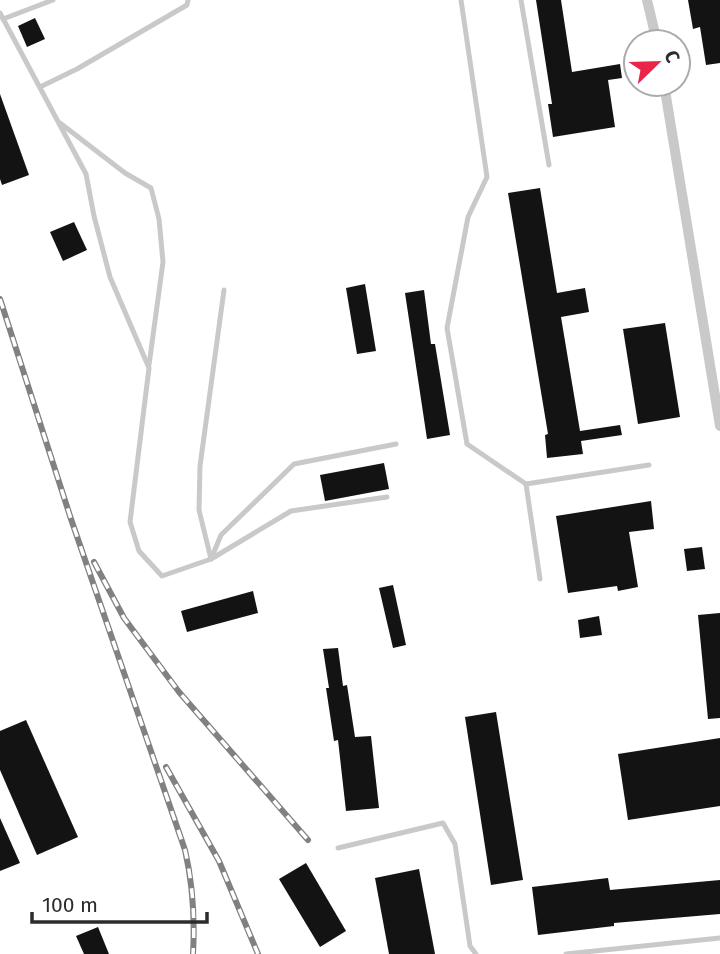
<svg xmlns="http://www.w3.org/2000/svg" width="720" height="954" font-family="'Fira Sans',sans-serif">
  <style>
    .building { fill: #131313 }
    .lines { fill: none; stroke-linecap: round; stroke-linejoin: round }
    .lane { stroke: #c9c9c9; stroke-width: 5 }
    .street { stroke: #c9c9c9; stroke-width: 10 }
    .rail-casing { stroke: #818181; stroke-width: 6 }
    .rail { stroke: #fff; stroke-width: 3.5; stroke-dasharray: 10; stroke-linecap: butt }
  </style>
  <rect width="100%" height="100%" fill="#fff"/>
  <g class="building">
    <polygon points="536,0 561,0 572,72 620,64 622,78 608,80 615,127 553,137 548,104 552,104"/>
    <polygon points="688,0 720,0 720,63 706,65 700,27 693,29"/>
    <polygon points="35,18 45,39 27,47 18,26"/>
    <polygon points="0,94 29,175 2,185 0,179"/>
    <polygon points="540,188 557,293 585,288 589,312 561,317 580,431 620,425 622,435 581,441 583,454 547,458 545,435 548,434 508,193"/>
    <polygon points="74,222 87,250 63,261 50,232"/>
    <polygon points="365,284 376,351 357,354 346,288"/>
    <polygon points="424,290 431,344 435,344 450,435 427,439 405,293"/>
    <polygon points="665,323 680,417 638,424 623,329"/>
    <polygon points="384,463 389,489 325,501 320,475"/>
    <polygon points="651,501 654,529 629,532 638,587 618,591 617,586 568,593 556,516"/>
    <polygon points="702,547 705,569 687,571 684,549"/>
    <polygon points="393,585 406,645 393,648 379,588"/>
    <polygon points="253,591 258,613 187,632 181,611"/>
    <polygon points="720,613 720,718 708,719 698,615"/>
    <polygon points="599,616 602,635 580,638 578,620"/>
    <polygon points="338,648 343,686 347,685 355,737 371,736 379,808 346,811 338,740 334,741 326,688 329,688 323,649"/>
    <polygon points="496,712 523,880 491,885 465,717"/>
    <polygon points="26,720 78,837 37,855 0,770 0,731"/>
    <polygon points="720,738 720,806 628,820 618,754"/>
    <polygon points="0,818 20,863 0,871"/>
    <polygon points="306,863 346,931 320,947 279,879"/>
    <polygon points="419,869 435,954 389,954 375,878"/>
    <polygon points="608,878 610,890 720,880 720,914 614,923 614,926 538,935 532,887"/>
    <polygon points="98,927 109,954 84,954 76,936"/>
  </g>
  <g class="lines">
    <g class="lane">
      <polyline points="461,0 487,177 468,217 447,328 467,444 526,484 649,465"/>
      <polyline points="521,0 549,165"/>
      <polyline points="0,13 86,174 94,216 110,277 149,368 130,522 139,551 162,576 211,559 291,511 387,497"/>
      <polyline points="3,19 53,0"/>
      <polyline points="40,87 77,69 187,5 188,0"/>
      <polyline points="60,123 125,173 151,188 159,219 163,262 149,365"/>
      <polyline points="526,484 540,579"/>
      <polyline points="211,559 199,510 200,466 224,290"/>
      <polyline points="211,559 221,535 294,464 396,444"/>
      <polyline points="338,848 443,823 455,844 470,946 476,954"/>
      <polyline points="566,954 720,938"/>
    </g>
    <g class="street">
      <polyline points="647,0 657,42"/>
      <polyline points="664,84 720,426"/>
    </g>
    <g class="rail-casing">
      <g id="rail">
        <path d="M0,299L71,519L185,850C193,885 195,918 193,954"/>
        <polyline points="94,562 124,618 179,692 308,840"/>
        <polyline points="166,767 219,861 258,954"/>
      </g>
    </g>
    <use href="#rail" class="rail"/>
  </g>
  <g transform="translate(657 63) rotate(67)"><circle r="33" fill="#ffffff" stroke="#ababab" stroke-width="2"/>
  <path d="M0-5L12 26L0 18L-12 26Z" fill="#eb254a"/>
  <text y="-10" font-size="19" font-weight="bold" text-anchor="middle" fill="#2c2c2c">С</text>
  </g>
  <path d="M32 912v10h175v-10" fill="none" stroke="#2c2c2c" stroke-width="3.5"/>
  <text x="42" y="912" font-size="21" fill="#2c2c2c" stroke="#ffffff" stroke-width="5" paint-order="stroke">100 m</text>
</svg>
